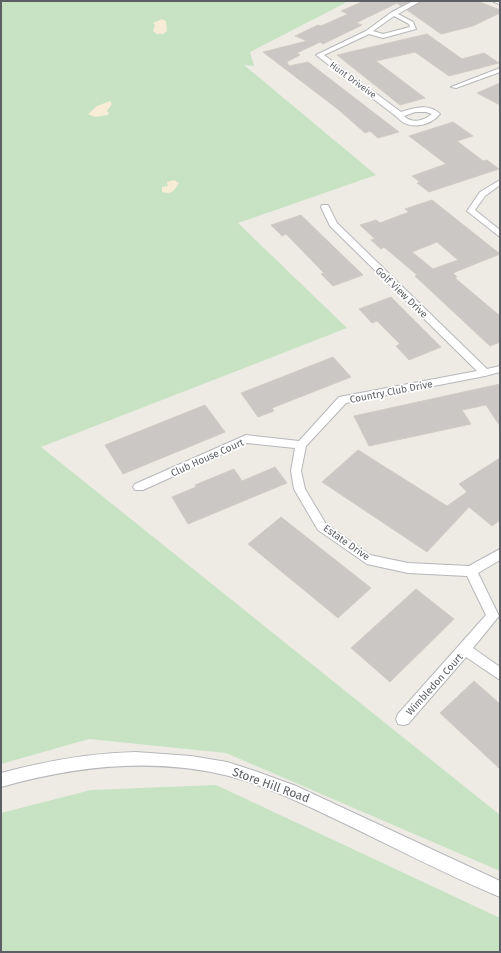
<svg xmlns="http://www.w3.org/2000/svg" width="501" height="953" font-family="'Fira Sans',sans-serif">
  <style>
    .green { fill: #c7e3c3 }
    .sand { fill: #f7ecd6 }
    .building { fill: #cbc7c4; stroke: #d2ccc3; fill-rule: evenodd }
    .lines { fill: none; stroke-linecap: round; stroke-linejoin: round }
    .street-casing { stroke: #b5b7ba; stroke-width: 2 }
    .street { fill: #fff; fill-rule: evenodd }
    .labels { text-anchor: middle; stroke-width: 3.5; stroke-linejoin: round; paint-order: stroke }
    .far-street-label { font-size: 9px; fill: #5c6064; stroke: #fff }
    .street-label { font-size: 10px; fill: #5c6064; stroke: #fff }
    .near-street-label { font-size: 12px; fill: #5c6064; stroke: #fff }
  </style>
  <rect width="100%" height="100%" fill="#eeebe5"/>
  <g class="green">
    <polygon points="1,1 100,2 349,1 250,52 254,66 244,65 376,175 238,223 347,328 41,447 500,815 500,871 226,753 89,739 1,764"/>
    <polygon points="216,785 500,918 500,952 1,952 1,813 91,790"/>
  </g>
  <g class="sand">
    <polygon points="162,19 166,21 167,31 163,34 157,34 153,31 155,25 153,23"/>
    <polygon points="110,101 112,104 107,111 109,113 108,115 95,117 88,114 97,106"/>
    <path d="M174,180L179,183C174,190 173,195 162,192V187L168,186L167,182Z"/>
  </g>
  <g class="building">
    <polygon points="364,1 410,1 401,6 397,3 356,23 362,25 323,44 320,42 297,53 300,55 287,62 289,66 308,62 399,132 378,138 370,131 365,133 339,110 263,52 307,41 295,36 318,25 321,26 348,14 341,11"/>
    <polygon points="422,1 477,1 500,10 500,13 473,26 441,34 407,10"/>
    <polygon points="427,34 462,59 484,53 499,63 449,76 415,52 376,61 425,98 400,105 337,55"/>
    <polygon points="500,83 500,105 477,93"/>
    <polygon points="453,122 473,136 457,141 483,161 487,160 499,169 429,192 417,183 420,182 412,176 446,164 409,136"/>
    <path d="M432,200L500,254L453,273L457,277L455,278L500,316V342L490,346L415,276L417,275L384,247L381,249L371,240L375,239L360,225L376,220L380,223L409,212L405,209ZM437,242L458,260L433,269L412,252Z"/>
    <polygon points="301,215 336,249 363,275 333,286 321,274 324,273 286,234 282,236 271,225"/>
    <polygon points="391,297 441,347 409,360 396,346 400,344 377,321 372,323 359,309"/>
    <polygon points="333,357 351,377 272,408 274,411 258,417 241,393"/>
    <polygon points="500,384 500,426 486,405 462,410 471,424 369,446 354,416"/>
    <polygon points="205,405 225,432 123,474 105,445"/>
    <polygon points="358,450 447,506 467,492 459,484 500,458 500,520 492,526 469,507 427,552 322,482"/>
    <polygon points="275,467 287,483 188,524 172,497 196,487 195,485 234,469 242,481"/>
    <polygon points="281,517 371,588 338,618 248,544"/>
    <polygon points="416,589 454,619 390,682 351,648"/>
    <polygon points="474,681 500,704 500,769 440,713"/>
  </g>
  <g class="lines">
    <g class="street-casing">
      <g id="street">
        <path d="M413,1H421L398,14L413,22L416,29L383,38L369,34L324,55L401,112C414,108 429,103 440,114C430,126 408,131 397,117L316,55L366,31L392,12ZM394,16L409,24L410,27L383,34L373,31ZM415,112H426L432,114C423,121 412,124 404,116Z"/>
        <polygon points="493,1 500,1 500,4 494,2"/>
        <polygon points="500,68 500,72 456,88 451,87"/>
        <polygon points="500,180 500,185 485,196 475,210 500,230 500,237 467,211 480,192"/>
        <polygon points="322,205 328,205 337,223 487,369 500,366 500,372 485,376 346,403 306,446 301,471 305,489 326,524 370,555 408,563 469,566 500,549 500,560 478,573 499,616 473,648 500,667 500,680 466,657 408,724 403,725 398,724 396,719 398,714 486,615 467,576 408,573 367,564 318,530 294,489 291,471 295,448 247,443 143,490 135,490 133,487 135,484 246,435 299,441 339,397 477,371 330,226 321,207"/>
        <path d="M136,752L191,756L227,762L255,771L296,786L500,881V897C444,874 390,845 335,819C301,803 266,786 229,776C153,757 75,766 1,787V773C46,761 90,753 136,752Z"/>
      </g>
    </g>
    <use href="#street" class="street"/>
  </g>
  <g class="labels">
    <g class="far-street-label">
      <text transform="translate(353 80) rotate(36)" y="3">Hunt Driveive</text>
    </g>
    <g class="street-label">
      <text transform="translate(402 292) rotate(44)" y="4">Golf View Drive</text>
      <text transform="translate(391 391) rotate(-11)" y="4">Country Club Drive</text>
      <text transform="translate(207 457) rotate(-24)" y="4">Club House Court</text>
      <text transform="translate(347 542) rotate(35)" y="4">Estate Drive</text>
      <text transform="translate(434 684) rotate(-48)" y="4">Wimbledon Court</text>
    </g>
    <g class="near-street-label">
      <text transform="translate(271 785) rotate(20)" y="4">Store Hill Road</text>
    </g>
  </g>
  <rect width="501" height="953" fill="none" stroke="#5c6064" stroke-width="4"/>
</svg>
